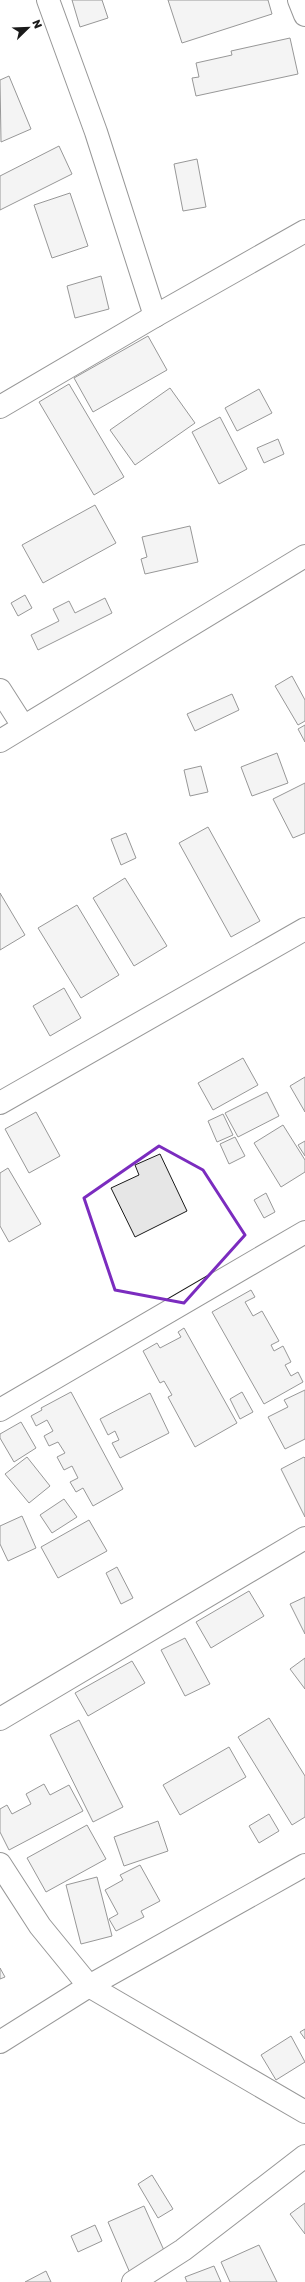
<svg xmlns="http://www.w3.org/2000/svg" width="305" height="2282" font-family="'Golos Text',sans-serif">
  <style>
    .building { fill: #e6e6e6; stroke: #1a1a1a }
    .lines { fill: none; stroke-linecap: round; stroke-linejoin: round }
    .minor-casing { stroke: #1a1a1a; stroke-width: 24 }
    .minor { stroke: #fff; stroke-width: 22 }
    .marked { fill: none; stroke: #7b2cbf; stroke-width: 3; stroke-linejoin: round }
  </style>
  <rect width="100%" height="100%" fill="#fff"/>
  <g class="building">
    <polygon points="72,0 102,0 108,18 80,27"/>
    <polygon points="168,0 268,0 272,14 182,43"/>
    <polygon points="290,38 298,74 196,96 192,78 199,77 196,63 232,55 231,51"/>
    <polygon points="9,76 31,129 1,142 0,80"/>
    <polygon points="59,146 72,174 0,210 0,176"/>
    <polygon points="197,159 206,207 183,211 174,164"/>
    <polygon points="70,193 88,246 52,258 34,205"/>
    <polygon points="101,276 109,309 75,318 67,286"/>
    <polygon points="148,336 167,370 93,412 74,378"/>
    <polygon points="69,384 124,477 94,495 39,402"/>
    <polygon points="170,388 195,423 135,465 110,430"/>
    <polygon points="259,389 272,413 237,431 225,408"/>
    <polygon points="220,417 247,469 219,484 192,432"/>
    <polygon points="278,439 284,454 264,463 257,448"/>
    <polygon points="95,505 116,543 43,583 22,545"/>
    <polygon points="190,526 198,562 145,574 141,559 147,557 142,537"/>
    <polygon points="25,595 32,608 18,616 11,603"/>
    <polygon points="105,598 112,613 38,650 31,635 59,621 53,609 69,601 75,613"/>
    <polygon points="292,676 305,700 305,721 298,725 275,686"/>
    <polygon points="232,694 239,710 195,731 187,714"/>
    <polygon points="305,725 305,742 298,729"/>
    <polygon points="277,753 288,783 252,796 241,767"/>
    <polygon points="201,766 208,792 190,796 184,770"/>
    <polygon points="305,783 305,833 293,838 273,799"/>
    <polygon points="208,827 260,921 231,937 179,843"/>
    <polygon points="126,833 136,858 121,865 111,839"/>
    <polygon points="125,878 167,946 134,966 93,898"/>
    <polygon points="0,893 25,935 0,950"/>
    <polygon points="77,905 119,975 81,998 38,928"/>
    <polygon points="64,988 81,1018 50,1036 33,1006"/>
    <polygon points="243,1058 258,1085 213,1110 198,1083"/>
    <polygon points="305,1077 305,1112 290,1086"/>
    <polygon points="267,1092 279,1116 238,1137 225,1113"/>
    <polygon points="36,1112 60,1156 29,1173 5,1129"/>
    <polygon points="223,1114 233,1135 217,1142 208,1121"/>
    <polygon points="283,1125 305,1160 305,1172 281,1187 254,1143"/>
    <polygon points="235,1137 245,1156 229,1164 220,1144"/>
    <polygon points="305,1141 305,1156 298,1145"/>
    <polygon points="160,1154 187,1211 135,1237 111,1188 139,1175 135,1165"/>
    <polygon points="8,1168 41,1224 9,1242 0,1226 0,1173"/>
    <polygon points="266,1193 275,1212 264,1218 254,1200"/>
    <polygon points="251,1290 255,1297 245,1302 253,1316 262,1311 279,1341 271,1345 274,1351 283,1346 291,1362 285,1365 291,1376 298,1372 303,1382 264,1404 212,1312"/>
    <polygon points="184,1328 237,1423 195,1447 168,1397 172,1395 164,1381 160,1383 143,1351 157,1343 160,1348 181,1337 178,1332"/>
    <polygon points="305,1390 305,1439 285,1449 268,1417 288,1407 284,1400"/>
    <polygon points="71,1392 123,1489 93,1506 83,1488 76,1492 70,1482 78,1478 72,1466 64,1470 57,1457 65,1453 58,1442 49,1446 44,1436 53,1431 47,1420 36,1426 31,1416 42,1410 41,1408"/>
    <polygon points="242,1392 253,1412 240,1419 230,1399"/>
    <polygon points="150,1393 169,1433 120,1458 112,1443 119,1440 115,1431 108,1435 100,1419"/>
    <polygon points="21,1422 36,1448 14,1462 0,1438 0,1434"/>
    <polygon points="27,1457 50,1486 29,1503 5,1474"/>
    <polygon points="304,1457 305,1458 305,1517 281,1469"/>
    <polygon points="64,1499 77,1517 52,1533 40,1515"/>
    <polygon points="22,1516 36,1548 8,1561 0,1544 0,1526"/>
    <polygon points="89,1520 107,1551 58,1578 41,1547"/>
    <polygon points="117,1567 133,1598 121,1604 106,1573"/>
    <polygon points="249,1591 264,1616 211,1648 196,1622"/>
    <polygon points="305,1597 305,1634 290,1604"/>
    <polygon points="185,1638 210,1684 185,1696 161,1650"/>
    <polygon points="305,1658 305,1689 290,1669"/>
    <polygon points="132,1661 145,1683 88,1716 75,1693"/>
    <polygon points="269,1718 305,1776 305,1817 292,1825 238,1737"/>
    <polygon points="79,1720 123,1807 93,1822 50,1735"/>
    <polygon points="229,1747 246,1777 180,1815 163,1785"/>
    <polygon points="44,1784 50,1795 69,1785 83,1811 9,1850 0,1832 0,1809 7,1805 12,1814 31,1804 26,1794"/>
    <polygon points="269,1814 279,1831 259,1843 249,1826"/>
    <polygon points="158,1821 168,1851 124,1866 114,1837"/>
    <polygon points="87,1825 106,1859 46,1892 27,1858"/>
    <polygon points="140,1865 160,1901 141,1911 144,1917 116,1931 109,1919 118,1914 105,1890 123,1880 120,1875"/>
    <polygon points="97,1877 112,1936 81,1944 66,1885"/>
    <polygon points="0,1968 5,1977 0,1979"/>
    <polygon points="305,2029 305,2039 300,2032"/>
    <polygon points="291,2036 305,2062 276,2080 261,2055"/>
    <polygon points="152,2175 173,2209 158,2218 138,2184"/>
    <polygon points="305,2203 305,2234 290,2214"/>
    <polygon points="144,2206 167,2257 130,2273 108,2222"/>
    <polygon points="95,2225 102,2241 78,2252 71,2236"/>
    <polygon points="259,2245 277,2282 230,2282 221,2262"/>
    <polygon points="214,2266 221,2282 187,2282 185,2277"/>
    <polygon points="46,2271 51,2282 25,2282"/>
  </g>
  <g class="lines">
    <g class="minor-casing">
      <g id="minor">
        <polyline points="48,0 96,132 155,316"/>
        <polyline points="299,0 305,15"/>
        <polyline points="0,407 155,316 305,231"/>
        <polyline points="0,690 23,726"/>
        <polyline points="0,741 305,556"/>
        <polyline points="0,1103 305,929"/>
        <polyline points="0,1410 305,1232"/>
        <polyline points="0,1719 305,1538"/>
        <polyline points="0,1864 40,1926 89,1986 305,2112"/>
        <polyline points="0,2042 89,1986 305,1865"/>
        <polyline points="133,2282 183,2250 305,2156"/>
      </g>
    </g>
    <use href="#minor" class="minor"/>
  </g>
  <path d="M0 0H305V2282H0ZM159,1146L203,1170L245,1235L184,1303L115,1290L84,1198Z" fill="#fff" fill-opacity=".55" fill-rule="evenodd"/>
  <path class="marked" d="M159,1146L203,1170L245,1235L184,1303L115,1290L84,1198Z"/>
  <g transform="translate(28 28) rotate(67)" stroke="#ffffff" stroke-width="3" paint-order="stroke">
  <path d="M0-3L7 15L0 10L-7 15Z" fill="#1a1a1a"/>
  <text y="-6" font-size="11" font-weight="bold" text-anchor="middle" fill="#1a1a1a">N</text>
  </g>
</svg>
